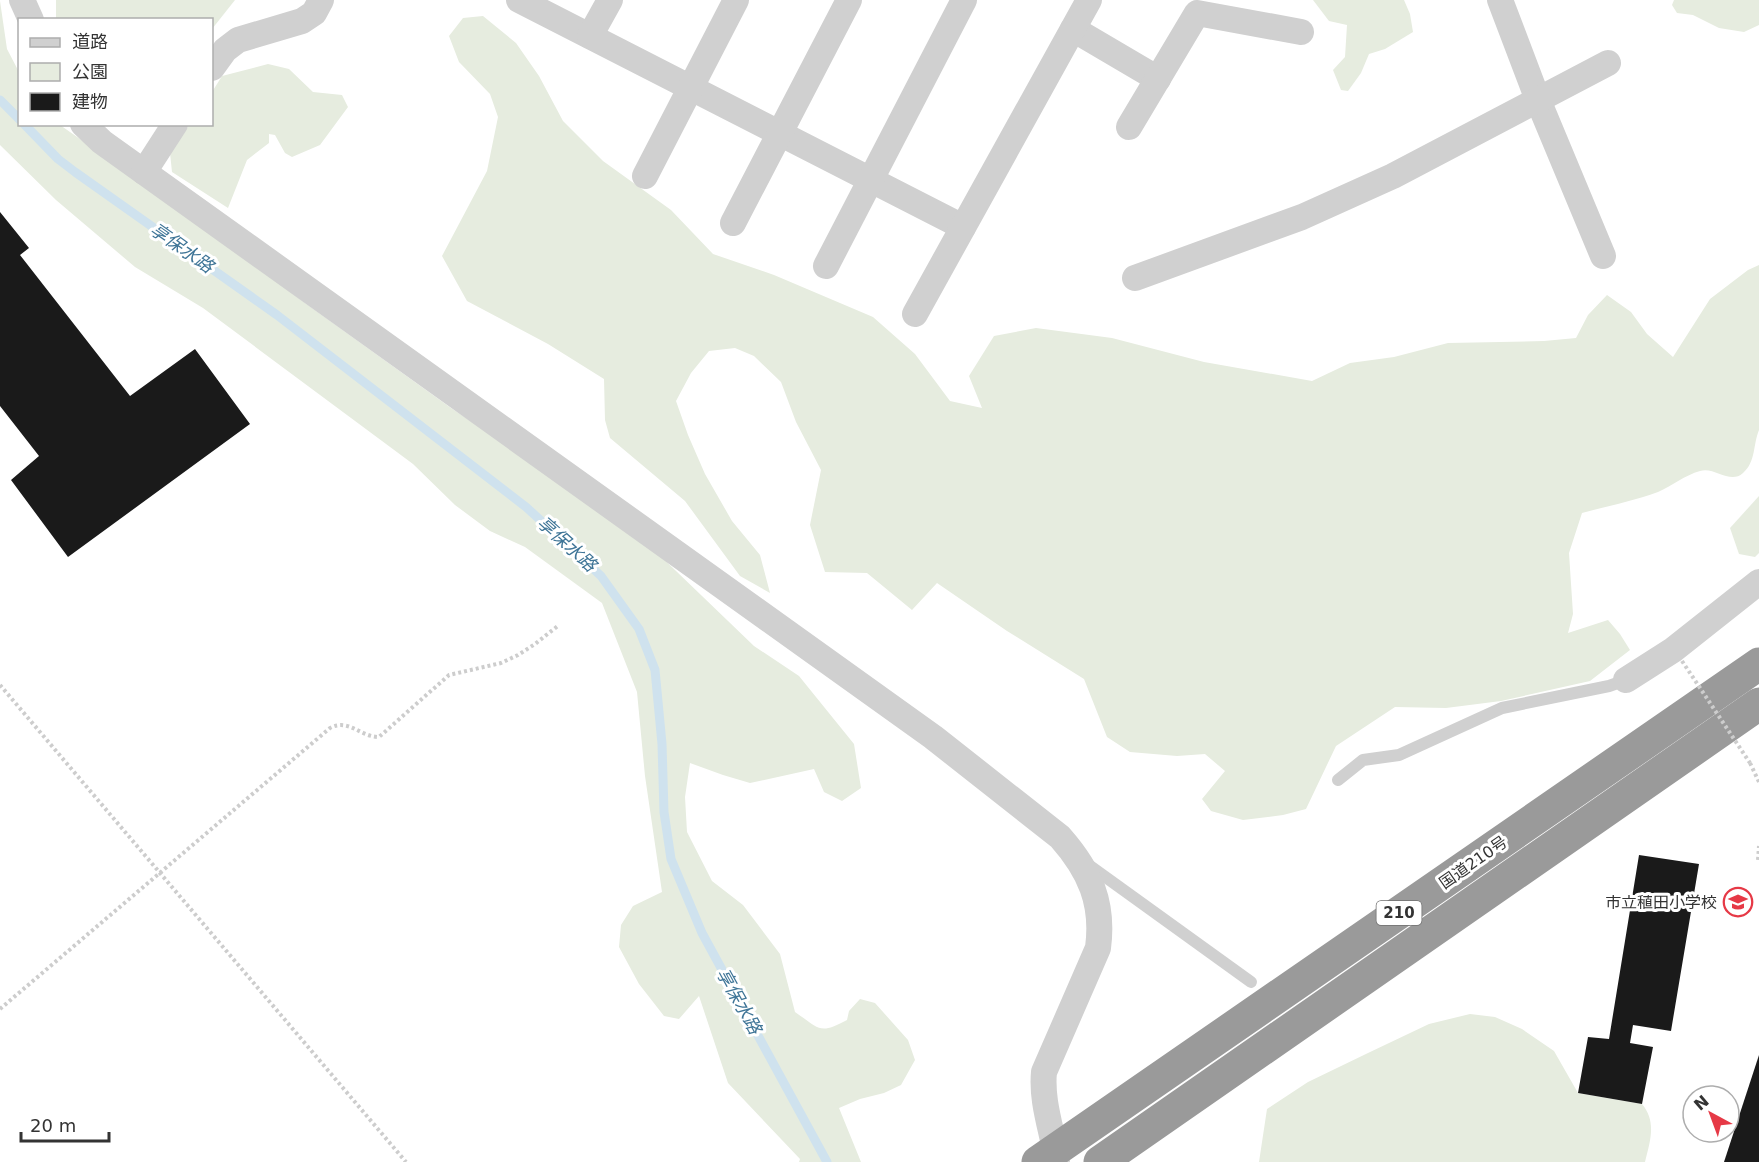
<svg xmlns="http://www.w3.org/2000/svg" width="1759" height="1162" font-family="'DejaVu Sans','Noto Sans JP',sans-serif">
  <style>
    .green { fill: #e6ecdf }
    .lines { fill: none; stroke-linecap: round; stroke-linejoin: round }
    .stream { stroke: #cfe2ee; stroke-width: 9 }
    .building { fill: #1a1a1a }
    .path { stroke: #cdcdcd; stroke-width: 4; stroke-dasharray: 3 3; stroke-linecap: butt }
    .lane { stroke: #d0d0d0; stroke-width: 12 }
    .street { stroke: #d0d0d0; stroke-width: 26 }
    .highway { stroke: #9a9a9a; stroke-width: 33 }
    .path-bridge { stroke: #cdcdcd; stroke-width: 4; stroke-dasharray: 3 3; stroke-linecap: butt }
    .labels { text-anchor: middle; stroke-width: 6; stroke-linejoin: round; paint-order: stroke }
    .shield { fill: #fff; stroke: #707070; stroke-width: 1.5 }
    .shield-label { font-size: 15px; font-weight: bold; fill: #333 }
    .street-label { font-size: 16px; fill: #333; stroke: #fff }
    .poi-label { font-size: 16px; fill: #333; stroke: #fff; text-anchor: end }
    .water-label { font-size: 18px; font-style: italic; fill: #3f7597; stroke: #fff }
  </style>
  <rect width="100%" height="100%" fill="#fff"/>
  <g class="green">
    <polygon points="56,0 235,0 212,29 212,20 56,19"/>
    <polygon points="1313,0 1404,0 1410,14 1413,32 1385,49 1369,54 1361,73 1348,91 1341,90 1333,70 1345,57 1347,25 1329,21"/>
    <polygon points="1674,0 1759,0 1759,25 1744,32 1719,28 1693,15 1677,13 1672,5"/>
    <path d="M0,1L7,49L19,72L20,124L60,125L190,216L305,303L451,408L545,471L649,545L754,646L799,676L854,744L861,788L842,801L824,792L814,769L750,783L723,775L690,763L685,797L687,832L712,881L743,905L780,954L795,1012C820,1029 819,1035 847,1020L849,1011L860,999L875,1003L908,1040L915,1060L901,1085L884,1093L860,1099L839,1108L861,1162H799L800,1159L728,1083L699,996L679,1019L664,1016L639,984L619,947L621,925L633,906L662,892L645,776L637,692L602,603L525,547L490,531L455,505L413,464L203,308L135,267L56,200L0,145Z"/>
    <path d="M483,16L516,43L539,76L563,121L603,161L671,210L713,254L774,275L873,317L915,354L950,401L982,408L969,376L994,336L1036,328L1112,338L1204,362L1312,381L1350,363L1394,357L1448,343L1544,341L1576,338L1588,315L1607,295L1631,312L1647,334L1673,357L1710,299L1748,270L1759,265V430C1753,444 1756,462 1743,473C1730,485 1714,466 1700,471C1685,475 1672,486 1658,492C1634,501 1607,506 1582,513L1569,553L1573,614L1568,633L1608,620L1620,634L1630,650L1590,681L1501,701L1446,708L1395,707L1336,746L1306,809L1283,815L1243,820L1211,811L1202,799L1225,771L1205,754L1177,756L1130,752L1107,737L1084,679L1007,631L937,583L912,610L867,573L825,572L810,525L821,470L796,422L781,382L754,356L735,348L709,351L691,373L676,401L688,435L705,474L732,521L760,555L770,593L740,576L685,501L610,438L605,420L604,379L548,344L467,301L442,256L487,171L498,117L490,94L459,62L449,36L463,18Z"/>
    <polygon points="268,64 289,69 313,92 342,95 348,107 320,145 292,157 285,153 275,135 269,134 269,143 247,160 228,208 172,172 170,153 189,125 212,124 212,92 222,76"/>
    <polygon points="1759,496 1759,553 1755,557 1739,554 1730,528"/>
    <path d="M1470,1014L1495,1017L1522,1029L1554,1051L1578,1093L1642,1104C1657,1122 1650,1141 1645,1162H1259L1267,1109L1308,1082L1368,1053L1429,1024Z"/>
  </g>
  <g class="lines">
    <g class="stream">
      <polyline points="0,100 20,120"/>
      <polyline points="24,124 58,159 75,172 277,315 526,507 601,576 639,629 655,670 662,744 664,812 671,859 702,933 827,1162"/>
    </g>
  </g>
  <g class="building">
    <polygon points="0,212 29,248 20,255 130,396 195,349 250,424 68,557 11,480 39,456 0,406"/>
    <polygon points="1639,855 1699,864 1671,1031 1633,1025 1630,1043 1653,1047 1642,1104 1578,1093 1588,1037 1609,1039"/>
    <polygon points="1759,1055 1759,1162 1724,1162"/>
  </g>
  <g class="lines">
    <g class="path">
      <polyline points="0,685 406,1162"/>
      <polyline points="1750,763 1759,782"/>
      <polyline points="1758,860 1759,846"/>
      <path d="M0,1009L330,728C349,718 360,737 379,737L449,675L501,663L518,655L535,644L559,625"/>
    </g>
    <g class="lane">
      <polyline points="1338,780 1363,760 1399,755 1502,708 1609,686 1626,680"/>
      <polyline points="1086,863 1251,982"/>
    </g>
    <g class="street">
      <polyline points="22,0 31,20"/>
      <polyline points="519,0 963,227"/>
      <polyline points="1500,0 1538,100 1603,256"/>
      <polyline points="1073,29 1158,79"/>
      <polyline points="590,36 610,0"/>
      <polyline points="212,68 225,50 238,40 302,21 314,13 321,0"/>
      <path d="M83,124L102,142L933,737L1060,837C1090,871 1104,903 1098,948L1044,1072C1041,1103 1053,1132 1057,1162"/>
      <polyline points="1129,127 1197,13 1301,32"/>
      <polyline points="144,172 175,124"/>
      <polyline points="645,176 736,0"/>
      <polyline points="733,223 849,0"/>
      <polyline points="826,266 964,0"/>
      <polyline points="1135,278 1302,217 1393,176 1608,63"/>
      <polyline points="915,314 1089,0"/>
      <polyline points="1626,680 1673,650 1759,582"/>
    </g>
    <g class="highway">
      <polyline points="1038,1162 1759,664"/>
      <polyline points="1100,1162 1759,704"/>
    </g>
    <polyline class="path-bridge" points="1682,661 1750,763"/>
  </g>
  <defs>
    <g id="school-ring" transform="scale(1.5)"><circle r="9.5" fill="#fff" stroke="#e63946" stroke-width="1.5"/><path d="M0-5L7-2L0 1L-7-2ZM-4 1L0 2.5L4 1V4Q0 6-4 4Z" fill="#e63946"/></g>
  </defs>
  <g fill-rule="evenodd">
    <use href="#school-ring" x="1738" y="902"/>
  </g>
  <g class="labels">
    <rect class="shield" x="1376.5" y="901" width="45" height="24" rx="4.5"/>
    <g class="shield-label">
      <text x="1399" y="918">210</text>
    </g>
    <g class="street-label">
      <text transform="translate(1473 862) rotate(-35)" y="6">国道210号</text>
    </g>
    <g class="poi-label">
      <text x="1717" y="908">市立稙田小学校</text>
    </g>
    <g class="water-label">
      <text transform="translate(182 248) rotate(35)" y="6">享保水路</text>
      <text transform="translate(567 544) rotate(42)" y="6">享保水路</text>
      <text transform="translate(739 1001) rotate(61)" y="6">享保水路</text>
    </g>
  </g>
  <rect x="18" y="18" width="195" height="108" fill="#ffffff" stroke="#adadad" stroke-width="1.5"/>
  <rect x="30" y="38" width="30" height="9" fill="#d0d0d0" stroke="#adadad" stroke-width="1.5"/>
  <text x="72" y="48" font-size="18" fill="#333333">道路</text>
  <rect x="30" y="63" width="30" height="18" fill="#e6ecdf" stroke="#adadad" stroke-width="1.5"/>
  <text x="72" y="78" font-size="18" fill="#333333">公園</text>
  <rect x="30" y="93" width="30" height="18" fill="#1a1a1a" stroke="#adadad" stroke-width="1.5"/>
  <text x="72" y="108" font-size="18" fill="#333333">建物</text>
  <g transform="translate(1711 1114) rotate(319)"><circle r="28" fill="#ffffff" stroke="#adadad" stroke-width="1.5"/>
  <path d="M0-4.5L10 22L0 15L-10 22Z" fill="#e63946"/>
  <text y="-9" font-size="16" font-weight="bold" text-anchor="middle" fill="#333333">N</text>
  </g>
  <path d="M21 1132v9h88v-9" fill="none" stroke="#333333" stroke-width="3"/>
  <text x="30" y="1132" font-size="18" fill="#333333" stroke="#ffffff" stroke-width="4.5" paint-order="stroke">20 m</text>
</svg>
